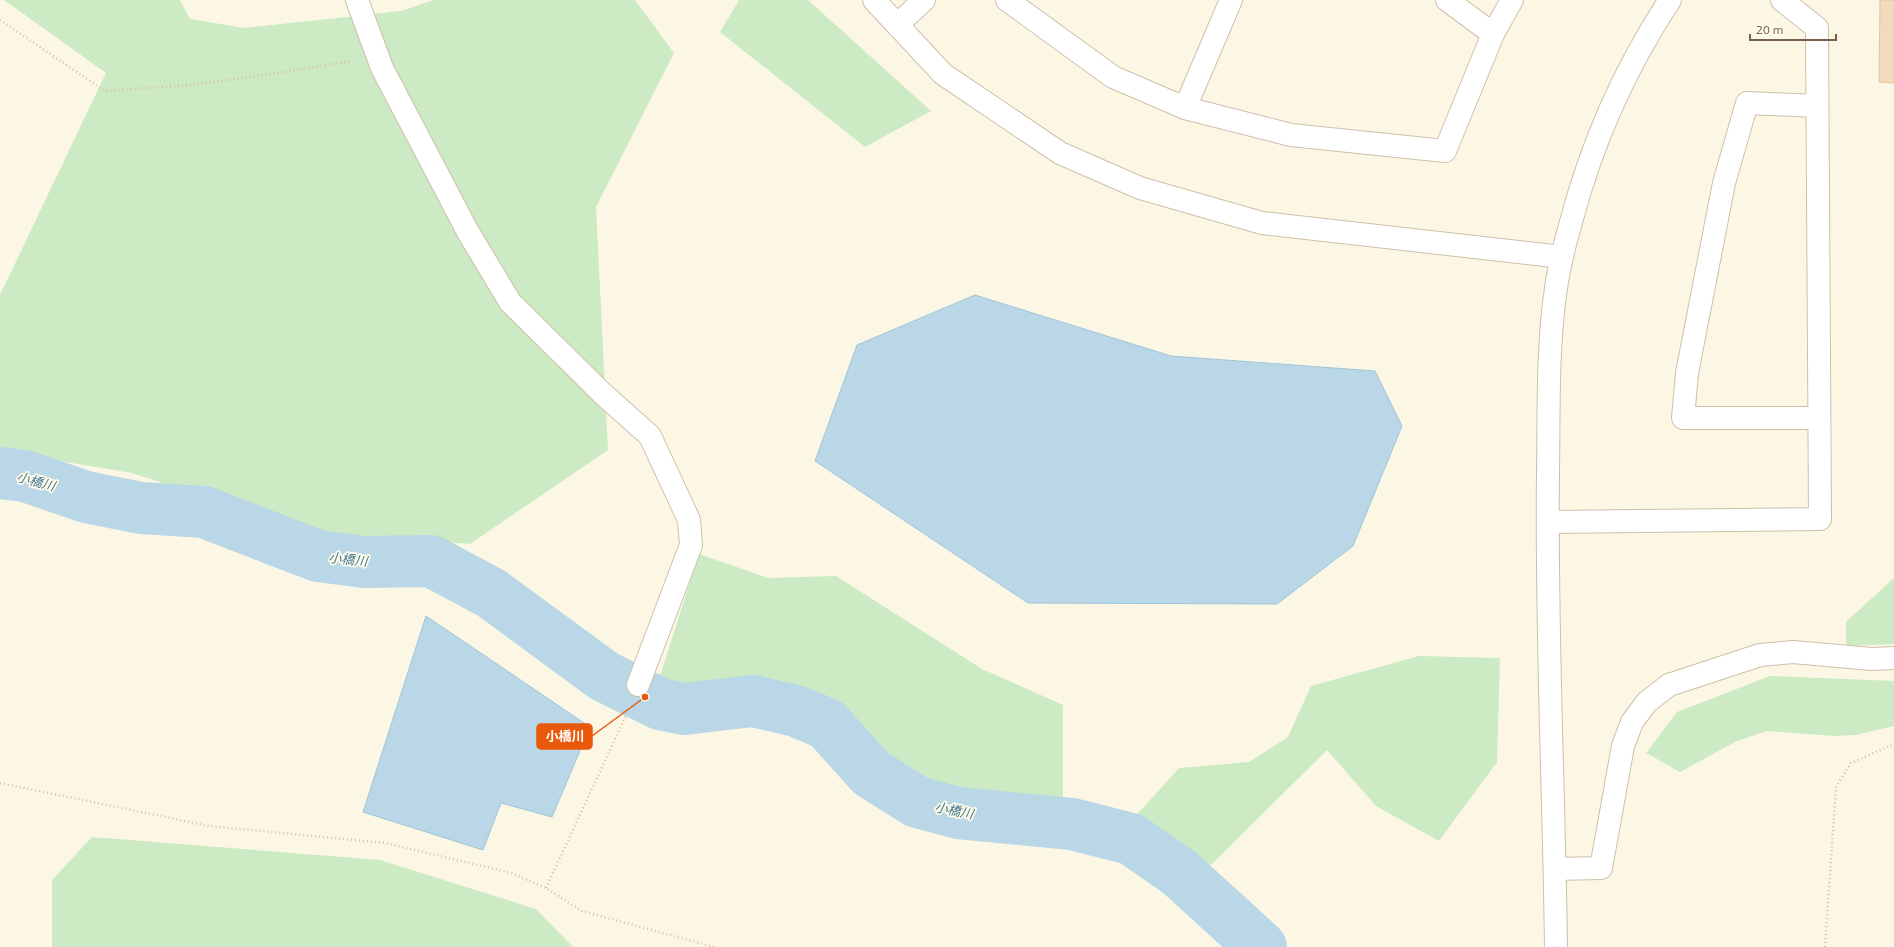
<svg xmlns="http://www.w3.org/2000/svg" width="1894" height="947" font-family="'Exo 2','Noto Sans JP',sans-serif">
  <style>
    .green { fill: #cceac3 }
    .water { fill: #b9d7e6; stroke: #9fc5d8 }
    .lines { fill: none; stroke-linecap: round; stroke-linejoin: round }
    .river { stroke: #b9d7e6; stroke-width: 52 }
    .building { fill: #f2dbbc; stroke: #e5c59c }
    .minor-casing { stroke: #cec0ab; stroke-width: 24 }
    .path { stroke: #d7bf9f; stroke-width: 2.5; stroke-dasharray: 1 3; stroke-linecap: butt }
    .minor { stroke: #fff; stroke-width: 22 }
    .labels { text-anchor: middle; stroke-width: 3.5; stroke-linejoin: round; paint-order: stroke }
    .water-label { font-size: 13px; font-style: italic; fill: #467790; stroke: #fffbeb }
    .leader { fill: none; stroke: #e8590c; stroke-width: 1.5 }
    .callout-dot { fill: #e8590c; stroke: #fffbeb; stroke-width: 1.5 }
    .callout { fill: #e8590c; stroke: #e8590c; stroke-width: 1.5 }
    .callout-label { font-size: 13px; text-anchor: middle; font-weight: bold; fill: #fff }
  </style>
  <rect width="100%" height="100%" fill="#fcf7e5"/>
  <g class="green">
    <polygon points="4,0 180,0 190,19 245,28 401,11 433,0 635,0 674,53 596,207 608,450 470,544 312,532 132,473 0,451 0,295 106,73"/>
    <polygon points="739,0 808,0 931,111 865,147 720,32"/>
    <polygon points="699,554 768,578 836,576 982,669 1063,705 1063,803 971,802 891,770 809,701 706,693 658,682"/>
    <polygon points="1894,578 1894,644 1846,646 1846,622"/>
    <polygon points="1419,656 1500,658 1497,762 1439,841 1376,806 1327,750 1211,865 1132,820 1179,768 1249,762 1288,737 1311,686"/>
    <polygon points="1770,676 1894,681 1894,726 1856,735 1834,736 1767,731 1735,742 1680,772 1646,753 1677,712"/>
    <polygon points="92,837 380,860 536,909 573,947 52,947 52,880"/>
  </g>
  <g class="water">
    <polygon points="975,295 1171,356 1375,371 1402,426 1353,546 1277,604 1028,603 815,461 857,345"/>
    <polygon points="426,616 590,727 552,817 501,803 483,850 363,812"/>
  </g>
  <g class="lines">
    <polyline class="river" points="0,473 25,476 86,497 141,508 204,512 318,556 364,562 431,561 491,593 604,676 660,704 684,709 753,701 796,711 827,724 871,773 917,802 958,813 1072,824 1131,839 1180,873 1261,947"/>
  </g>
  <polygon class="building" points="1880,0 1894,0 1894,83 1879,82"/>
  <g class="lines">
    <g class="minor-casing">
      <g id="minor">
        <polyline points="357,0 382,68 468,232 510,302 603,394 650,436 689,520 691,545 638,685"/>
        <polyline points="874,0 943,74 1060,153 1140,188 1262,223 1562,257"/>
        <polyline points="1007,0 1113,77 1185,108 1291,135 1445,151 1493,34 1512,0"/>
        <polyline points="1447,0 1493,34"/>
        <polyline points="897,25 924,0"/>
        <polyline points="1817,106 1747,103 1724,183 1687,373 1683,418 1819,418"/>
        <polyline points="1185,108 1231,0"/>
        <polyline points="1548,522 1820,519 1817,28 1782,0"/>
        <polyline points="1555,869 1601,868 1623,746 1632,722 1647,702 1669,685 1760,655 1793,652 1872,659 1894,658"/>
        <path d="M1556,947C1554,789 1546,631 1548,474C1549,412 1547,349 1556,288C1559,266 1565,243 1571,222C1592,143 1625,68 1670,0"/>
      </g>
    </g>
    <g class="path">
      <polyline points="0,20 105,91 191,85 270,74 351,61"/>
      <polyline points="0,783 209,826 386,843 511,873 546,888 582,911 714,947"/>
      <polyline points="546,888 629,709"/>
      <polyline points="1825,947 1836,787 1851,763 1894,744"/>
    </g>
    <use href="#minor" class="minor"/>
  </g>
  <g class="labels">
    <g class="water-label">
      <text transform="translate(36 481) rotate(15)" y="5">小橋川</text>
      <text transform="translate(348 559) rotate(6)" y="5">小橋川</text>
      <text transform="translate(954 810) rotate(11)" y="5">小橋川</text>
    </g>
  </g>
  <path class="leader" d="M645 697L592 736"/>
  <circle class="callout-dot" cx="645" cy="697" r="4"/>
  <rect class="callout" x="537" y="724" width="55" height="25" rx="4"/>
  <g class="callout-label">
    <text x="565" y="741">小橋川</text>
  </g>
  <path d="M1750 34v6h86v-6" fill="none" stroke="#75614a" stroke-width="2"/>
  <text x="1756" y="34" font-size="12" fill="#75614a" stroke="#fffbeb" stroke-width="3" paint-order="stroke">20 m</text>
</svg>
